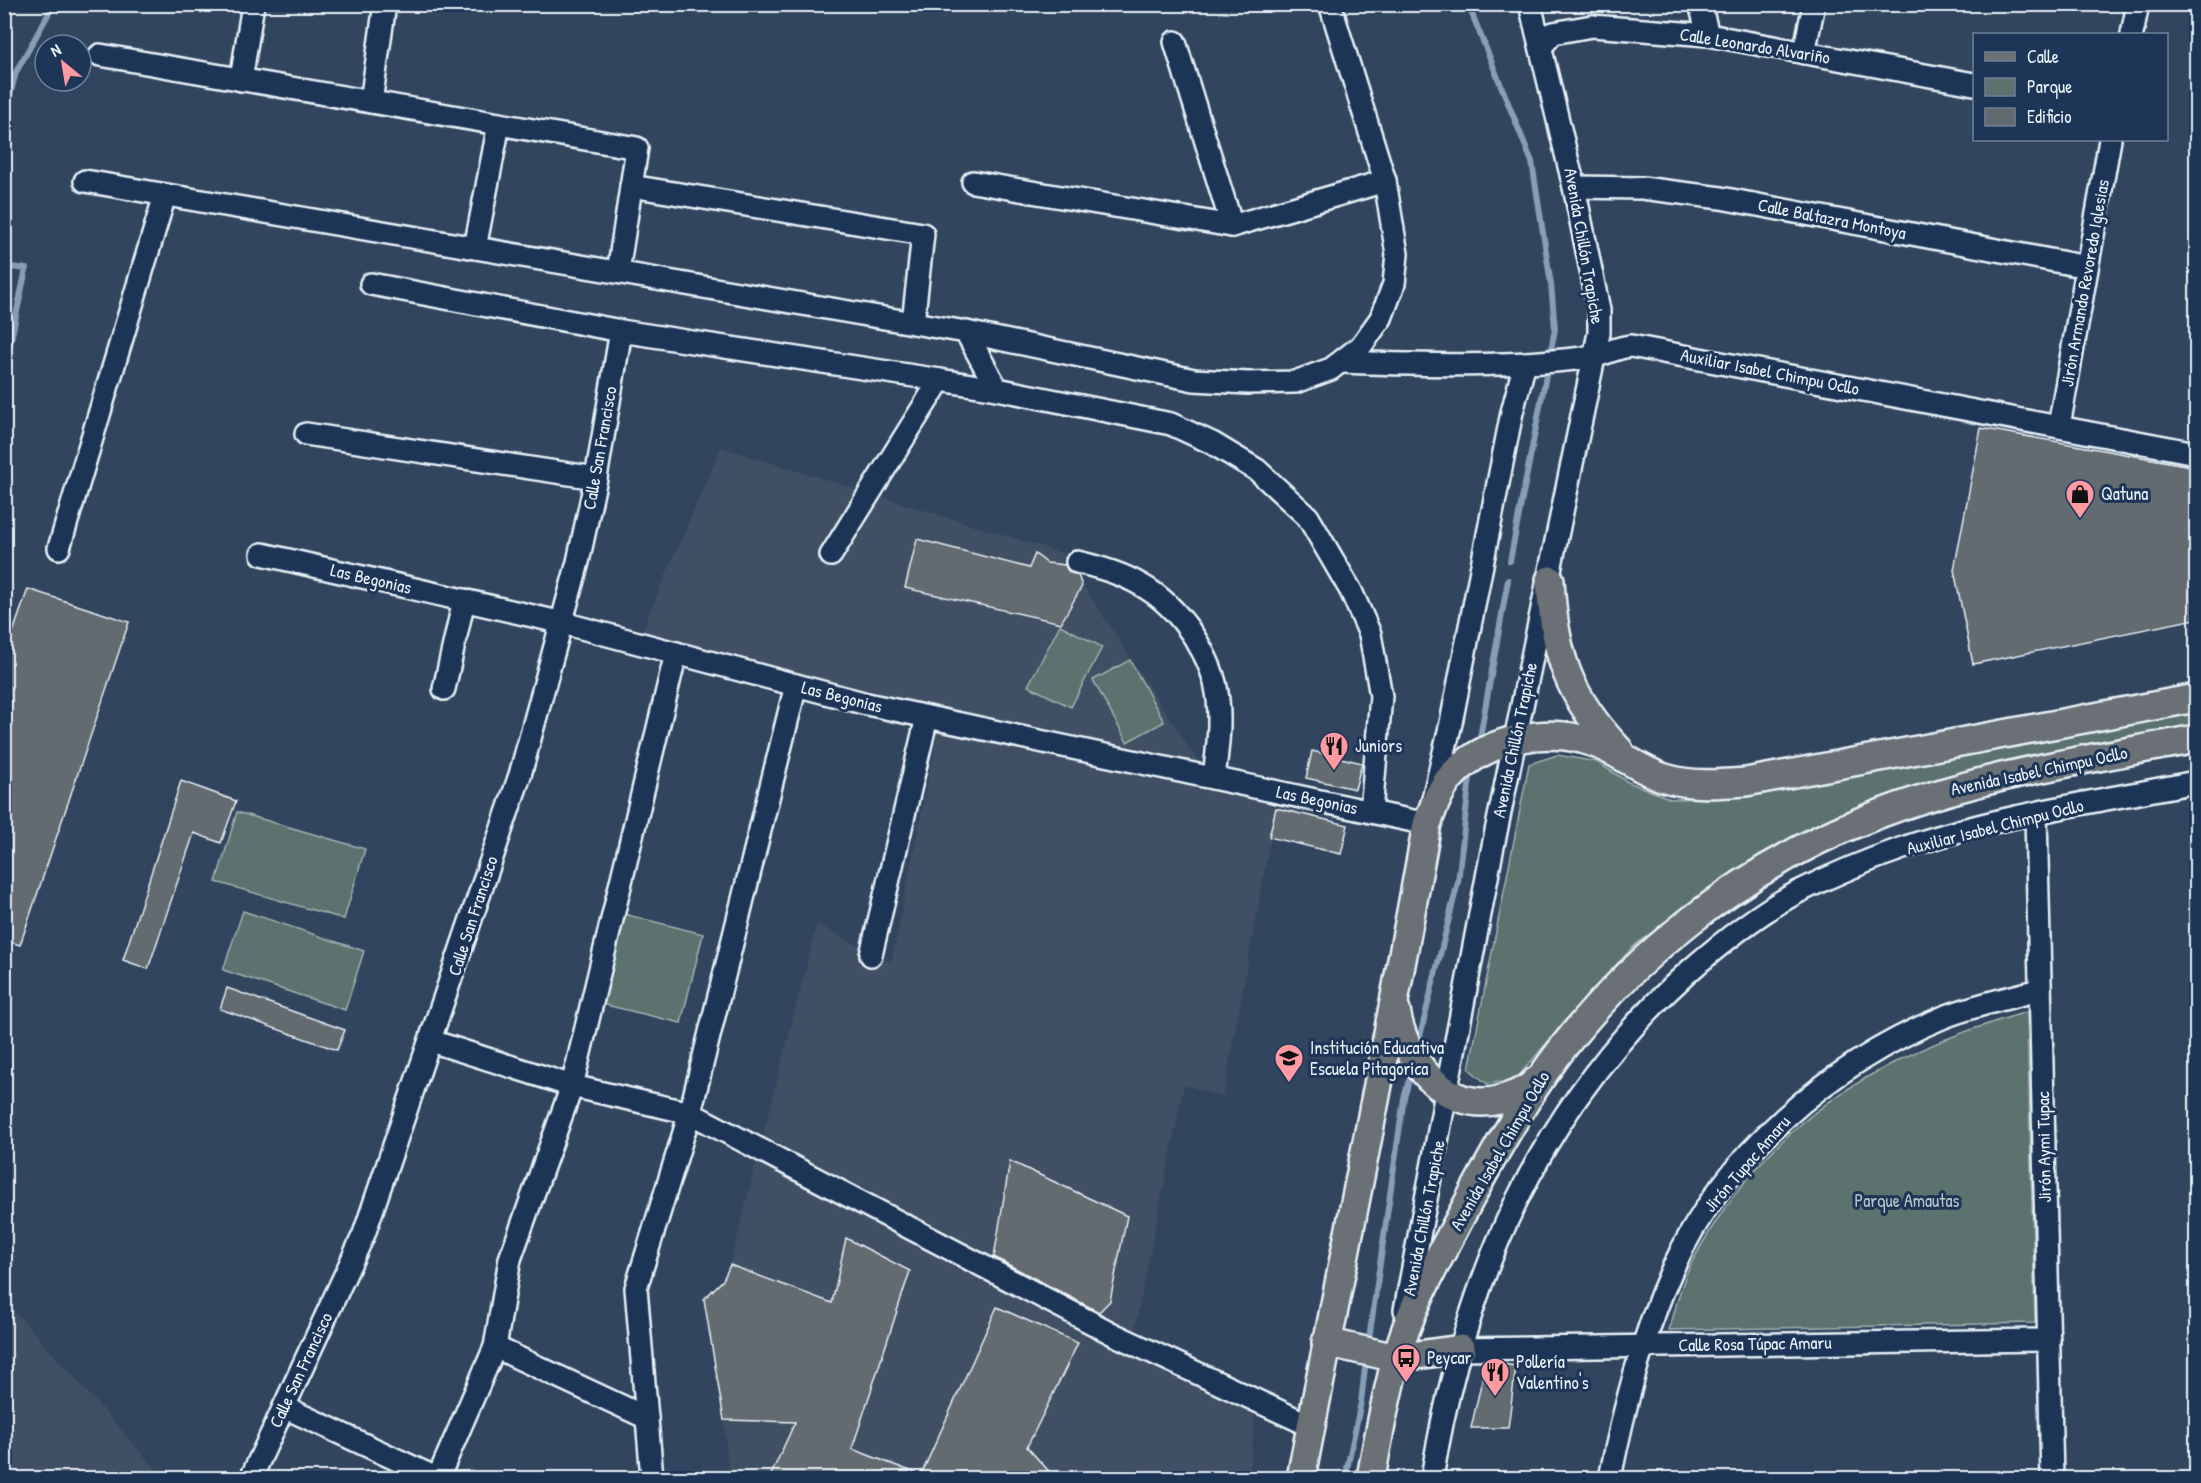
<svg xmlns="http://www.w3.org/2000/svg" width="2201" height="1483" font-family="'Patrick Hand',sans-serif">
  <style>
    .built { fill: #415063 }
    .green { fill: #5b726e; stroke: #a2b2b3; stroke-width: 1.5 }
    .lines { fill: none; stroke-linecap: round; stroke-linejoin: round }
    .stream { stroke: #869eb6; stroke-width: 6 }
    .building { fill: #636a6f; stroke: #e8f1f8; stroke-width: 1.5 }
    .minor-casing { stroke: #e8f1f8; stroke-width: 26 }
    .major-casing { stroke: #e8f1f8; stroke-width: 32 }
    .minor { stroke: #1d3557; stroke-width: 21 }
    .major { stroke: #6b7074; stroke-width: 27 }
    .labels { text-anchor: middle; stroke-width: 6; stroke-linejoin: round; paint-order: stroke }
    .street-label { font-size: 18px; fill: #e8f1f8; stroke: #1d3557 }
    .poi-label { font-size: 18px; fill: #e8f1f8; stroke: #1d3557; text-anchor: start }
    .park-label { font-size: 18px; fill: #b7c5c8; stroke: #1d3557 }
  </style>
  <rect width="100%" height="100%" fill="#32455e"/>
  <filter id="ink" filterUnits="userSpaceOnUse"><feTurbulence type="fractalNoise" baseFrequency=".0167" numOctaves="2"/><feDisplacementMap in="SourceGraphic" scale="12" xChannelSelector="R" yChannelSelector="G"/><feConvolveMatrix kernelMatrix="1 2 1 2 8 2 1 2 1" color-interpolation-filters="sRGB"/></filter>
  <g filter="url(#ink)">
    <g class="built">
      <polygon points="721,447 1062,553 1201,766 1276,808 1223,1097 1184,1085 1130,1353 1255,1413 1249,1478 729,1478 724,1420 704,1299 723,1280 730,1265 817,924 891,963 938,731 633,651"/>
      <polygon points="5,1304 10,1306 164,1478 5,1478"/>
    </g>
    <g class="green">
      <polygon points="1060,625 1102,647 1071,707 1028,686"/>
      <polygon points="1130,660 1164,722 1127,742 1093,680"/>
      <polygon points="2196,708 2196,729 1927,784 1812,826 1751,861 1686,906 1634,946 1591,991 1515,1080 1487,1084 1469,1069 1529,764 1557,755 1597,762 1628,782 1671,799 1735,798"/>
      <polygon points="237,812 365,849 344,919 216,882"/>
      <polygon points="243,911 364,951 345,1010 223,970"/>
      <polygon points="612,911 703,934 681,1023 589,1001"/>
      <path d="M2027,1012L2035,1323L1669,1330C1676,1310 1680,1285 1690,1266C1764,1123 1877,1054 2027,1012Z"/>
    </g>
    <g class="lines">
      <g class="stream">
        <polyline points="1468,4 1532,162 1551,284 1555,329 1510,561"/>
        <polyline points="4,137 9,99 16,72 54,4"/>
        <polyline points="4,266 26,269 4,372"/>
        <polyline points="1480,737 1508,580"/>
        <polyline points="1419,1040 1458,882 1470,776"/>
        <polyline points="1368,1346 1404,1098 1411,1074"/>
        <polyline points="1345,1478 1361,1402 1366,1359"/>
      </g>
    </g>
    <g class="building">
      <polygon points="1981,428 2196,467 2196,619 1973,664 1954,570"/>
      <polygon points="917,539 1029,568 1035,554 1047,563 1065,565 1069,572 1078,575 1082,586 1061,623 905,588"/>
      <polygon points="28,589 129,622 20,945 4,940 4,658"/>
      <polygon points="1312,751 1362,763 1355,789 1306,778"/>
      <polygon points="181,781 236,801 221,843 194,833 148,969 123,960"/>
      <polygon points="1276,808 1348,825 1341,854 1269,837"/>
      <polygon points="227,988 345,1030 337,1050 220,1009"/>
      <polygon points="1010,1161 1127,1216 1110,1301 1099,1312 994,1257"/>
      <polygon points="846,1238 910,1271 852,1449 921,1475 997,1307 1078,1343 1027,1447 1056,1479 769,1479 795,1422 724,1420 704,1299 723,1280 730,1265 832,1303"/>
      <polygon points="1486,1362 1516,1366 1508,1428 1471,1428"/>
    </g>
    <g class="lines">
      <g class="minor-casing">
        <g id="minor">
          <polyline points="1700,4 1708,35"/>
          <polyline points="2132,34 2138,4"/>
          <polyline points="1175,42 1232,226"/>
          <polyline points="1541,47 1553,33 1592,26 1708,35 1974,84"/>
          <polyline points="1804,53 1814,4"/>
          <polyline points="100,55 637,148 618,272"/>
          <polyline points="241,80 253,4"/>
          <polyline points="371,102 385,4"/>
          <polyline points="85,181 966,332 1194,380 1248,383 1295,382 1331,369 1361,346 1381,318 1394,284 1397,254 1385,181 1330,4"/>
          <polyline points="973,182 1232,226 1385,181"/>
          <polyline points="631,186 923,234 913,323"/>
          <polyline points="1574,187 1642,188 1721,198 2087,267"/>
          <polyline points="475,248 499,124"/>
          <polyline points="371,284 621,331 940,380"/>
          <polyline points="966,332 997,389 1171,424 1212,443 1257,470 1308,517 1351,591 1370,634 1381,696 1371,812"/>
          <path d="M1342,362C1425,365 1508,368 1591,357C1605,355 1616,347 1631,346L2196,453"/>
          <polyline points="2059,426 2110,140"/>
          <polyline points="306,434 596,478"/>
          <polyline points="59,548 165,195"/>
          <polyline points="262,554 563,623 867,704 1427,824 1451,723 1512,412 1525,363"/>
          <polyline points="831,555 940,380 997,389"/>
          <path d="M1077,562C1099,567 1121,573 1141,585C1179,606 1214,657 1218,700C1221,726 1217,752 1214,778"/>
          <polyline points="444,689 464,600"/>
          <polyline points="2036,815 2052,1478"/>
          <polyline points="871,955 927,717"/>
          <polyline points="431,1041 572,1086 690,1113 1113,1334 1311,1426"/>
          <polyline points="1405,1310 1492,851 1599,333 1599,310 1574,187 1530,4"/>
          <polyline points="495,1347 647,1418"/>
          <polyline points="1461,1349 2049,1340"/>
          <polyline points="284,1407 436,1478"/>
          <polyline points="251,1478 364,1234 520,775 578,562 596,478 621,331"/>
          <polyline points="438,1478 495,1347 510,1259 572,1086 676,653"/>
          <polyline points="652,1478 636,1288 690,1113 796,685"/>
          <path d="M1432,1478C1464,1281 1538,1108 1688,972C1722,942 1758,913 1798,892C1832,875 1868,860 1903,848C1996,816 2100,801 2196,782"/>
          <path d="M1610,1478C1624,1408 1642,1336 1672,1270C1723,1156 1829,1064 1944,1017C1975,1005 2008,998 2040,990"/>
        </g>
      </g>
      <g class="major-casing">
        <g id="major">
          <path d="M1550,580C1554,653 1568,697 1619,750"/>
          <path d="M1396,1010C1403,1058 1444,1113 1499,1100C1512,1096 1526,1092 1536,1081"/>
          <polyline points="1326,1342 1396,1358 1461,1349"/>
          <path d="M1301,1478C1343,1260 1388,1043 1427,824C1433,808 1439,792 1449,779C1482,740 1544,726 1591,742C1617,750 1638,770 1665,778C1691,786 1719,784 1746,782L2196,698"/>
          <path d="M1371,1478C1378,1439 1385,1399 1396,1360C1409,1310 1436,1263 1460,1218C1486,1168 1513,1118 1545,1072C1623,961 1743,867 1869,818C1974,776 2085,760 2196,739"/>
        </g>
      </g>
      <use href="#minor" class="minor"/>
      <use href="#major" class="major"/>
    </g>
  </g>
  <defs>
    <g id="shop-pin" transform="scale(1.5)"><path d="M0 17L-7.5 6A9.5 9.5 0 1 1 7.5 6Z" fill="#ff9aa2" stroke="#1d3557"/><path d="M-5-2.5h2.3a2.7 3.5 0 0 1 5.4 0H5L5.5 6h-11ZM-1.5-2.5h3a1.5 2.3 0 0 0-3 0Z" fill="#111"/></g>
    <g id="restaurant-pin" transform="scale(1.5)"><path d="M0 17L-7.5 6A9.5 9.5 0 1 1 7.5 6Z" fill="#ff9aa2" stroke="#1d3557"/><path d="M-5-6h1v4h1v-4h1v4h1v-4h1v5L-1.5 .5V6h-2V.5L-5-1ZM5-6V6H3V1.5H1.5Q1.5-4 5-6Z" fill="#111"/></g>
    <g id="school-pin" transform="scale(1.5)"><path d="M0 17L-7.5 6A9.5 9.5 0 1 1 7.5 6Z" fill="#ff9aa2" stroke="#1d3557"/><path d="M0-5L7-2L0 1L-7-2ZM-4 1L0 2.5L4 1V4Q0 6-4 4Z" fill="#111"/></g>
    <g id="bus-pin" transform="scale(1.5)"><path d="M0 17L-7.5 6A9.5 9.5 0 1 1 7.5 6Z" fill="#ff9aa2" stroke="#1d3557"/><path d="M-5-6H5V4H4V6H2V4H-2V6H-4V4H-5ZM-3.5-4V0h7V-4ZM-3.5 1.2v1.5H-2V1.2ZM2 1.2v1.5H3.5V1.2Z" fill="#111"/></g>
  </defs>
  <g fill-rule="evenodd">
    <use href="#shop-pin" x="2080" y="494"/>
    <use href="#restaurant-pin" x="1334" y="746"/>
    <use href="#school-pin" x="1289" y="1058"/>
    <use href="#bus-pin" x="1406" y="1358"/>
    <use href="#restaurant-pin" x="1495" y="1372"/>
  </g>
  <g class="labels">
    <g class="street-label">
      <text transform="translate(1755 46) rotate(9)" y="6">Calle Leonardo Alvariño</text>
      <text transform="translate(1832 219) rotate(11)" y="6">Calle Baltazra Montoya</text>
      <text transform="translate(1584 246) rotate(80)" y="6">Avenida Chillón Trapiche</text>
      <text transform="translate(2085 283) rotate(-80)" y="6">Jirón Armando Revoredo Iglesias</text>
      <text transform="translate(1770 372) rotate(11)" y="6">Auxiliar Isabel Chimpu Ocllo</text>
      <text transform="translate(600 448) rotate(-80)" y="6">Calle San Francisco</text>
      <text transform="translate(371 579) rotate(13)" y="6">Las Begonias</text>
      <text transform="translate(842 697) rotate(14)" y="6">Las Begonias</text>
      <text transform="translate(1515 740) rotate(-78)" y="6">Avenida Chillón Trapiche</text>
      <text transform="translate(2039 771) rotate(-12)" y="6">Avenida Isabel Chimpu Ocllo</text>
      <text transform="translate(1317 800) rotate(12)" y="6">Las Begonias</text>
      <text transform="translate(1995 827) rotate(-14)" y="6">Auxiliar Isabel Chimpu Ocllo</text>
      <text transform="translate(473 916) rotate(-72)" y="6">Calle San Francisco</text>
      <text transform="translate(2044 1147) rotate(-91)" y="6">Jirón Aymi Tupac</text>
      <text transform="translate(1500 1151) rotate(-60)" y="6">Avenida Isabel Chimpu Ocllo</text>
      <text transform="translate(1747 1164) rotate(-49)" y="6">Jirón Tupac Amaru</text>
      <text transform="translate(1424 1218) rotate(-79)" y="6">Avenida Chillón Trapiche</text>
      <text transform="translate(1755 1344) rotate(-1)" y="6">Calle Rosa Túpac Amaru</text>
      <text transform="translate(301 1370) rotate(-65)" y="6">Calle San Francisco</text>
    </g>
    <g class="poi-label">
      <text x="2101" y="500">Qatuna</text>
      <text x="1355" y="752">Juniors</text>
      <text x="1310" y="1054">Institución Educativa<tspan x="1310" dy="21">Escuela Pitagorica</tspan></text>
      <text x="1427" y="1364">Peycar</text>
      <text x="1516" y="1368">Pollería<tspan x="1516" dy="21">Valentino's</tspan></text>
    </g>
    <g class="park-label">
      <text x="1907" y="1207">Parque Amautas</text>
    </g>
  </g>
  <rect width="2201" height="1483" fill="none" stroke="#1d3557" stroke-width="24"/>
  <rect x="12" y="12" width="2177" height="1459" fill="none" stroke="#e8f1f8" stroke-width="2" filter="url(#ink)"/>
  <rect x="1973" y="33" width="195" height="108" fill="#1d3557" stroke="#6e8097" stroke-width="1.5"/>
  <rect x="1985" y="52" width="30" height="9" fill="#6b7074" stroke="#6e8097" stroke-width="1.5"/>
  <text x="2027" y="63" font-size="18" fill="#e8f1f8">Calle</text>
  <rect x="1985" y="78" width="30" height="18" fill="#5b726e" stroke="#6e8097" stroke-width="1.5"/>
  <text x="2027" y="93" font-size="18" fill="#e8f1f8">Parque</text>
  <rect x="1985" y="108" width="30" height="18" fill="#636a6f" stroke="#6e8097" stroke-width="1.5"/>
  <text x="2027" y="123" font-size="18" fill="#e8f1f8">Edificio</text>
  <g transform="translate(63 63) rotate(330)"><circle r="28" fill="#1d3557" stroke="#6e8097" stroke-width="1.5"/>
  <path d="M0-4.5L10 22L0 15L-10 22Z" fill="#ff9aa2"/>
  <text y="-9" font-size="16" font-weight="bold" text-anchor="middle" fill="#e8f1f8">N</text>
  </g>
</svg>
